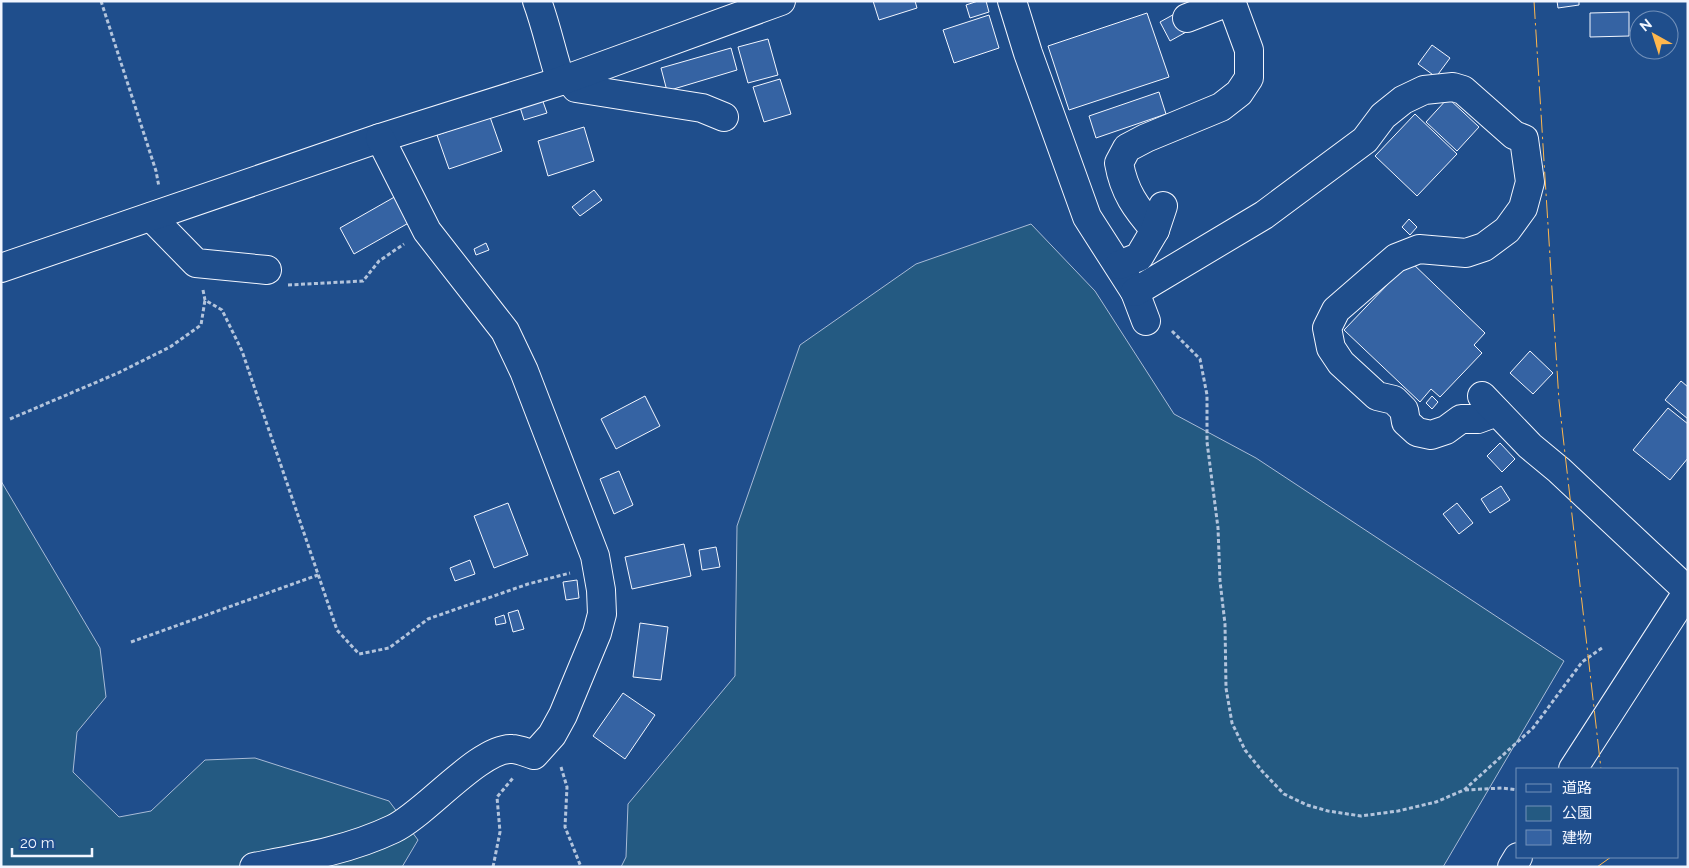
<svg xmlns="http://www.w3.org/2000/svg" width="1689" height="868" font-family="Raleway,'Noto Sans JP',sans-serif">
  <style>
    .green { fill: #245a82; stroke: #a8bbd7 }
    .building { fill: #3563a3; stroke: #f2f6ff }
    .lines { fill: none; stroke-linecap: round; stroke-linejoin: round }
    .minor-casing { stroke: #f2f6ff; stroke-width: 30 }
    .path { stroke: #b3c4dc; stroke-width: 3; stroke-dasharray: 4 2.5; stroke-linecap: butt }
    .minor { stroke: #1f4e8c; stroke-width: 28 }
    .power { stroke: #ffb74d; stroke-width: 1; stroke-dasharray: 18 4 2.5 4; stroke-linecap: butt }
  </style>
  <rect width="100%" height="100%" fill="#1f4e8c"/>
  <g class="green">
    <polygon points="1031,224 1095,291 1174,414 1256,458 1564,661 1443,867 621,867 626,857 628,804 735,676 737,526 800,345 916,264"/>
    <polygon points="1,481 100,648 106,697 77,732 73,772 119,817 151,811 205,760 255,758 389,801 418,840 402,867 1,867"/>
  </g>
  <g class="building">
    <polygon points="873,1 915,1 917,8 879,20"/>
    <polygon points="978,1 986,1 989,12 970,18 966,5"/>
    <polygon points="1557,1 1579,1 1579,5 1558,8"/>
    <polygon points="1178,12 1188,31 1170,41 1160,22"/>
    <polygon points="1629,12 1629,36 1590,37 1590,13"/>
    <polygon points="1147,13 1169,77 1069,110 1048,46"/>
    <polygon points="989,15 999,48 954,63 943,30"/>
    <polygon points="768,39 778,75 748,83 738,47"/>
    <polygon points="1432,45 1450,58 1436,77 1418,64"/>
    <polygon points="731,48 737,70 667,91 661,68"/>
    <polygon points="780,79 791,114 764,122 753,87"/>
    <polygon points="1159,92 1166,114 1096,138 1089,116"/>
    <polygon points="541,96 547,113 524,120 519,104"/>
    <polygon points="1448,98 1479,127 1457,151 1426,122"/>
    <polygon points="1415,114 1457,154 1417,196 1375,156"/>
    <polygon points="490,117 502,151 449,169 437,135"/>
    <polygon points="584,127 594,161 548,176 538,141"/>
    <polygon points="594,190 602,200 580,216 572,207"/>
    <polygon points="398,195 412,221 354,254 340,228"/>
    <polygon points="1409,219 1417,227 1410,235 1402,227"/>
    <polygon points="486,243 489,250 476,255 474,249"/>
    <polygon points="1410,261 1485,333 1474,345 1482,353 1440,397 1431,389 1420,402 1344,330"/>
    <polygon points="1530,351 1553,373 1533,394 1510,373"/>
    <polygon points="1681,381 1688,387 1688,419 1665,400"/>
    <polygon points="645,396 660,426 616,449 601,419"/>
    <polygon points="1432,396 1438,402 1432,409 1426,403"/>
    <polygon points="1668,408 1688,424 1688,458 1670,480 1633,450"/>
    <polygon points="1500,443 1515,459 1502,472 1487,456"/>
    <polygon points="619,471 633,505 614,514 600,479"/>
    <polygon points="1501,486 1510,500 1490,513 1481,499"/>
    <polygon points="508,503 528,555 494,568 474,516"/>
    <polygon points="1457,503 1473,523 1459,534 1443,514"/>
    <polygon points="684,544 691,576 632,589 625,557"/>
    <polygon points="716,547 720,567 702,570 699,550"/>
    <polygon points="470,560 475,574 455,581 450,568"/>
    <polygon points="577,580 579,598 566,600 563,582"/>
    <polygon points="518,610 524,629 513,632 508,613"/>
    <polygon points="504,615 506,623 496,625 495,618"/>
    <polygon points="640,623 668,627 661,680 633,677"/>
    <polygon points="623,693 655,715 625,759 593,736"/>
  </g>
  <g class="lines">
    <g class="minor-casing">
      <g id="minor">
        <path d="M537,1C547,28 552,55 561,81"/>
        <polyline points="1012,1 1028,53 1087,217 1135,292 1146,321"/>
        <polyline points="1187,18 1231,1"/>
        <polyline points="568,78 576,88 702,108 724,117"/>
        <polyline points="151,217 196,263 267,270"/>
        <path d="M1155,230C1136,208 1124,192 1119,163L1127,148L1146,138L1221,107L1239,93L1249,78V50L1231,1"/>
        <polyline points="1119,265 1139,257 1155,230 1163,206"/>
        <polyline points="1,268 380,138 561,81 781,1"/>
        <polyline points="1135,292 1264,215 1365,140 1383,116 1403,100 1424,90 1453,87 1463,90 1514,135 1524,139 1530,182 1523,208 1507,230 1484,247 1466,253 1419,249 1396,258 1336,310 1327,328 1331,348 1341,363 1377,396 1394,400 1404,410 1406,422 1417,432 1431,435 1446,430 1461,419 1478,419 1497,412"/>
        <polyline points="1482,396 1530,446 1559,470 1688,591 1573,769"/>
        <path d="M254,867C301,858 349,850 393,829C424,815 480,747 512,749C519,749 527,753 534,755L552,735L563,715L597,633L602,614L601,590L595,556L524,371L505,331L427,231L380,138"/>
        <polyline points="1512,867 1518,857"/>
      </g>
    </g>
    <g class="path">
      <polyline points="101,1 156,171 159,187"/>
      <polyline points="288,285 363,281 379,261 404,244"/>
      <polyline points="203,290 205,300 222,310 242,351 337,630 359,654 389,648 428,619 528,584 570,573"/>
      <polyline points="1172,331 1200,359 1207,395 1207,442 1218,528 1220,581 1225,624 1226,688 1232,723 1245,750 1262,771 1284,794 1307,805 1328,811 1361,816 1398,811 1436,802 1464,790 1533,728 1582,662 1602,648"/>
      <polyline points="10,419 118,373 170,347 201,325 205,300"/>
      <polyline points="131,642 318,575"/>
      <polyline points="561,767 567,787 565,827 581,867"/>
      <polyline points="1465,790 1502,788 1518,790"/>
      <polyline points="493,867 500,832 497,797 513,778"/>
    </g>
    <use href="#minor" class="minor"/>
    <g class="power">
      <polyline points="1534,1 1559,401 1601,769"/>
      <polyline points="1597,867 1611,857"/>
    </g>
  </g>
  <rect width="1689" height="868" fill="none" stroke="#f2f6ff" stroke-width="5"/>
  <rect x="1516" y="768" width="162" height="90" fill="#1f4e8c" stroke="#7391ba"/>
  <rect x="1526" y="784" width="25" height="8" fill="#1f4e8c" stroke="#7391ba"/>
  <text x="1562" y="793" font-size="15" fill="#f2f6ff">道路</text>
  <rect x="1526" y="806" width="25" height="15" fill="#245a82" stroke="#7391ba"/>
  <text x="1562" y="818" font-size="15" fill="#f2f6ff">公園</text>
  <rect x="1526" y="830" width="25" height="15" fill="#3563a3" stroke="#7391ba"/>
  <text x="1562" y="843" font-size="15" fill="#f2f6ff">建物</text>
  <g transform="translate(1654 35) rotate(321)"><circle r="24" fill="#1f4e8c" stroke="#7391ba"/>
  <path d="M0-4L9 19L0 12L-9 19Z" fill="#ffb74d"/>
  <text y="-8" font-size="14" font-weight="bold" text-anchor="middle" fill="#f2f6ff">N</text>
  </g>
  <path d="M12 848v8h80v-8" fill="none" stroke="#f2f6ff" stroke-width="2.5"/>
  <text x="20" y="848" font-size="15" fill="#f2f6ff" stroke="#1f4e8c" stroke-width="4" paint-order="stroke">20 m</text>
</svg>
